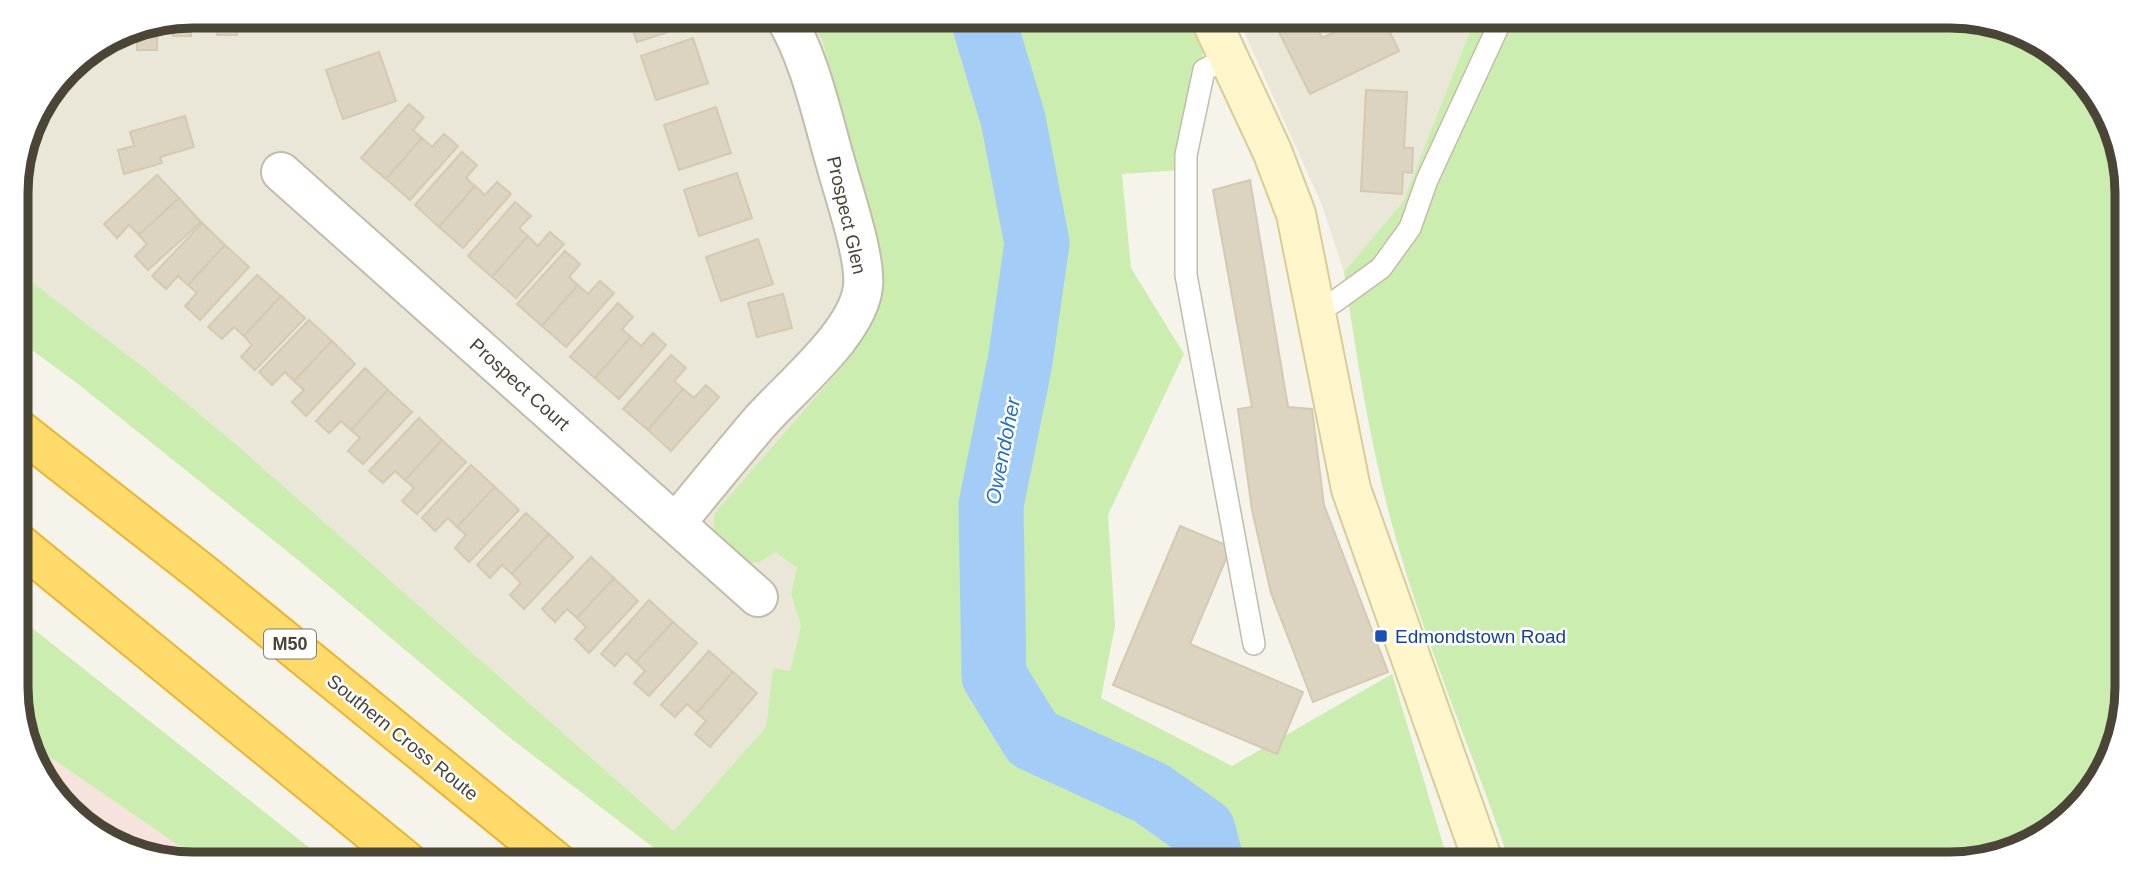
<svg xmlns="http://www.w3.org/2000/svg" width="2143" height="880" font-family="Arial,sans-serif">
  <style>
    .residential { fill: #eae6d8 }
    .medical { fill: #f7e3dd }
    .green { fill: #ccedb0 }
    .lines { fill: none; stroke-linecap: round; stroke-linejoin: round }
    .river { stroke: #a3cdf6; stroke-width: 65 }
    .building { fill: #dcd3c1; stroke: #d4c9b1; stroke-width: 2 }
    .lane-casing { stroke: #c2bcab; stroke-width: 24 }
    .street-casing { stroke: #c2bcab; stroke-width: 42 }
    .secondary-casing { stroke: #d9cd97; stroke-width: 42 }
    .highway-casing { stroke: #e9b530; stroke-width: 42 }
    .path { stroke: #c5ba9b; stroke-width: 4.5; stroke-dasharray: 3.5 3.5; stroke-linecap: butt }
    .lane { stroke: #fff; stroke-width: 21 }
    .street { stroke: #fff; stroke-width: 38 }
    .secondary { stroke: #fff7cb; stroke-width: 38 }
    .highway { stroke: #ffdb6c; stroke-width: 38 }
    .transit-dot { fill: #1a4fb4; stroke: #fff; stroke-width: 2.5 }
    .labels { text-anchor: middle; stroke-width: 5; stroke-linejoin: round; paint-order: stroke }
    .shield { fill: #fff; stroke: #817d73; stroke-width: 2 }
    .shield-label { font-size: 18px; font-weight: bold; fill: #4b4537 }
    .street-label { font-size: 19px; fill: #4b4537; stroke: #fff }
    .transit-label { font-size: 19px; fill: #164399; stroke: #fff; text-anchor: start }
    .water-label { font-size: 21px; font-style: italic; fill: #2672c0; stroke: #fff }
    .rim { fill: none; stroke: #4b4537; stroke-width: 9 }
  </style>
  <rect width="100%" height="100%" fill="#f6f3ea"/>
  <g class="residential">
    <polygon points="193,16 850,16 900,250 791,594 801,626 790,671 773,668 766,727 674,831 246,453 147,370 16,270 16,181 34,114 76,60 125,29"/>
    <polygon points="1237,16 1476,16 1403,203 1344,272 1322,205"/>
  </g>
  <polygon class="medical" points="32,745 206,864 125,851 53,795"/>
  <g class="green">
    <polygon points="805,16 1188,16 1204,48 1183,170 1122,174 1131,268 1184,354 1108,515 1115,626 1101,698 1232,766 1392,674 1449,864 675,864 509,737 298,560 78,384 17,339 16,270 147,370 246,453 674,831 766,727 773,668 790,671 801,626 791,594 798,564 796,567 776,552 759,562 742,566 714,537 714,514 840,369 875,318 882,287 878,241 822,39"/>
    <path d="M1476,16H1950L2018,29L2090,85L2126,169L2127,688L2114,755L2049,834L1961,864H1510C1472,748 1421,636 1390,517C1369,437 1356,354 1344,272L1403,202Z"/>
    <polygon points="17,616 330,864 206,864 32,745 17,711"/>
  </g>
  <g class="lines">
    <polyline class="river" points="982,16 1013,119 1037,243 1020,362 991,505 994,676 1033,739 1151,793 1203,830 1212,864"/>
  </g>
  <g class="building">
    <polygon points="193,16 204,16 204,18 191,18 191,36 173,36 172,20"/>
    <polygon points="204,16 237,16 237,35 217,35 217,18 204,18"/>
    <polygon points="628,16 686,16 689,25 637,42"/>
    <polygon points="1271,16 1342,16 1317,28 1322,38 1369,16 1382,16 1399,51 1310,94"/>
    <polygon points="157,23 157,50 137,50 137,33 125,33 125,29"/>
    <polygon points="111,38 111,51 93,51 93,49"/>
    <polygon points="693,38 708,83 656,100 641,56"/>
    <polygon points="379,52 396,101 343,119 326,70"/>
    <polygon points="1366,90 1407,92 1404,148 1413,148 1412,173 1403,172 1402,194 1361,191"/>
    <polygon points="409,104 424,117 413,130 422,138 386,179 361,158"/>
    <polygon points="716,107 731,153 679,170 664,125"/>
    <polygon points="185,116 194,147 160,157 162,163 124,174 118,150 134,146 130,132"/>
    <polygon points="444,134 458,146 410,200 386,179 422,138 432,147"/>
    <polygon points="462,152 477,165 466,178 475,186 439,227 415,205"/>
    <polygon points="737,173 752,218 699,236 684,190"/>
    <polygon points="157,175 179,198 139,235 129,225 117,238 104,224"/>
    <polygon points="1250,180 1288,407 1312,409 1324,505 1388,672 1313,702 1271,593 1252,510 1238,409 1252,407 1213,190"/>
    <polygon points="497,182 511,194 463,248 439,227 475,186 485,195"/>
    <polygon points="179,198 201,222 148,270 135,256 147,244 139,235"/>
    <polygon points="515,202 531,216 519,228 528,236 492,277 468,256"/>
    <polygon points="202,223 225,245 188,285 178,276 166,289 152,276"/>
    <polygon points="550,232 564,244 516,298 492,277 528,236 538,246"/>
    <polygon points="758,239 773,284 721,301 706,257"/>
    <polygon points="225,245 249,267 200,320 185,306 197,293 188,285"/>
    <polygon points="565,251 580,264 569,277 578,285 542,326 517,304"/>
    <polygon points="257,275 281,296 244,336 234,327 222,339 208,327"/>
    <polygon points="600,281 614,293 566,347 542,326 578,285 588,294"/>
    <polygon points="783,294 792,328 757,337 748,303"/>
    <polygon points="281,296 305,318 255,370 241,357 252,345 244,336"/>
    <polygon points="618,303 633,317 622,329 631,337 595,378 570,357"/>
    <polygon points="309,320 332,341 294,381 285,372 272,385 259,372"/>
    <polygon points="653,333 666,345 619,399 595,378 631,337 641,346"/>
    <polygon points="332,341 355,364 306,416 292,402 304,390 294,381"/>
    <polygon points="671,355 686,368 674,381 683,389 648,430 623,409"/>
    <polygon points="365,368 388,390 351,430 341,421 329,433 316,421"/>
    <polygon points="706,385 719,397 671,451 648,430 683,389 694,398"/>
    <polygon points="388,390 412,412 363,464 348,451 360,438 351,430"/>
    <polygon points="419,418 442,440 405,480 395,471 383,483 369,471"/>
    <polygon points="442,440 466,462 417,514 402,501 414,488 405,480"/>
    <polygon points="471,465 495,487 457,527 448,518 435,531 422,518"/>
    <polygon points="495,487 519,510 469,562 455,548 466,535 457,527"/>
    <polygon points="526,513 549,534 512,574 502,565 490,578 477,565"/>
    <polygon points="1180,526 1231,547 1190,644 1303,692 1277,754 1113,685"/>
    <polygon points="549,534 573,557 524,609 510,595 521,583 512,574"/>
    <polygon points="591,557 614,578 577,618 567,609 555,622 542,609"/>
    <polygon points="614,578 638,601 589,653 575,639 586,627 577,618"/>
    <polygon points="649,600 673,622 636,662 626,653 615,666 601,654"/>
    <polygon points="673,622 697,643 649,696 634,683 645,671 636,662"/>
    <polygon points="709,651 733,672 697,713 687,704 675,717 661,705"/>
    <polygon points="733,672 757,693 710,747 695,734 706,721 697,713"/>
  </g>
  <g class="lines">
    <g class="lane-casing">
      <g id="lane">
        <polyline points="1228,57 1204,70 1186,155 1186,275 1254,644"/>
        <polyline points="1315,312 1334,302 1381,268 1410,228 1427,180 1503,16"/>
      </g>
    </g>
    <g class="street-casing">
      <g id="street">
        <polyline points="281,172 758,597"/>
        <path d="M676,523C703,490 730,457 758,424C788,389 859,333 863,286C866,257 843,191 835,161C822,116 809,55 784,16"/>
      </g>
    </g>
    <g class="secondary-casing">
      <polyline id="secondary" points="1209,16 1272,151 1296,214 1351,489 1484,864"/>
    </g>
    <g class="highway-casing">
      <g id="highway">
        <polyline points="17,428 202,573 559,864"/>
        <polyline points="17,542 410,864"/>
      </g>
    </g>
    <polyline class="path" points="1366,853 1370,864"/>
    <use href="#lane" class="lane"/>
    <use href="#street" class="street"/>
    <use href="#secondary" class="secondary"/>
    <use href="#highway" class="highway"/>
  </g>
  <rect class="transit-dot" x="1374" y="629" width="14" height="14" rx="3.5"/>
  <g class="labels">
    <rect class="shield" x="264" y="629.5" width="52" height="29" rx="5"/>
    <g class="shield-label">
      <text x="290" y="650">M50</text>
    </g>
    <g class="street-label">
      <text transform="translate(847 215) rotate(77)" y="7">Prospect Glen</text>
      <text transform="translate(520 384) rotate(42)" y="7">Prospect Court</text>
      <text transform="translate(403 737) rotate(39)" y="7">Southern Cross Route</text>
    </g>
    <g class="transit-label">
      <text x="1395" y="643">Edmondstown Road</text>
    </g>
    <g class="water-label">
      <text transform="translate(1003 451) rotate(-79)" y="7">Owendoher</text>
    </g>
  </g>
  <path d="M0 0H2143V880H0ZM193 28H1950A165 165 0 0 1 2115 193V687A165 165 0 0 1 1950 852H193A165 165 0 0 1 28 687V193A165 165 0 0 1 193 28Z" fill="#fff" fill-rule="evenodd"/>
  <path class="rim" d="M193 28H1950A165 165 0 0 1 2115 193V687A165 165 0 0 1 1950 852H193A165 165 0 0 1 28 687V193A165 165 0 0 1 193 28Z"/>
</svg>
